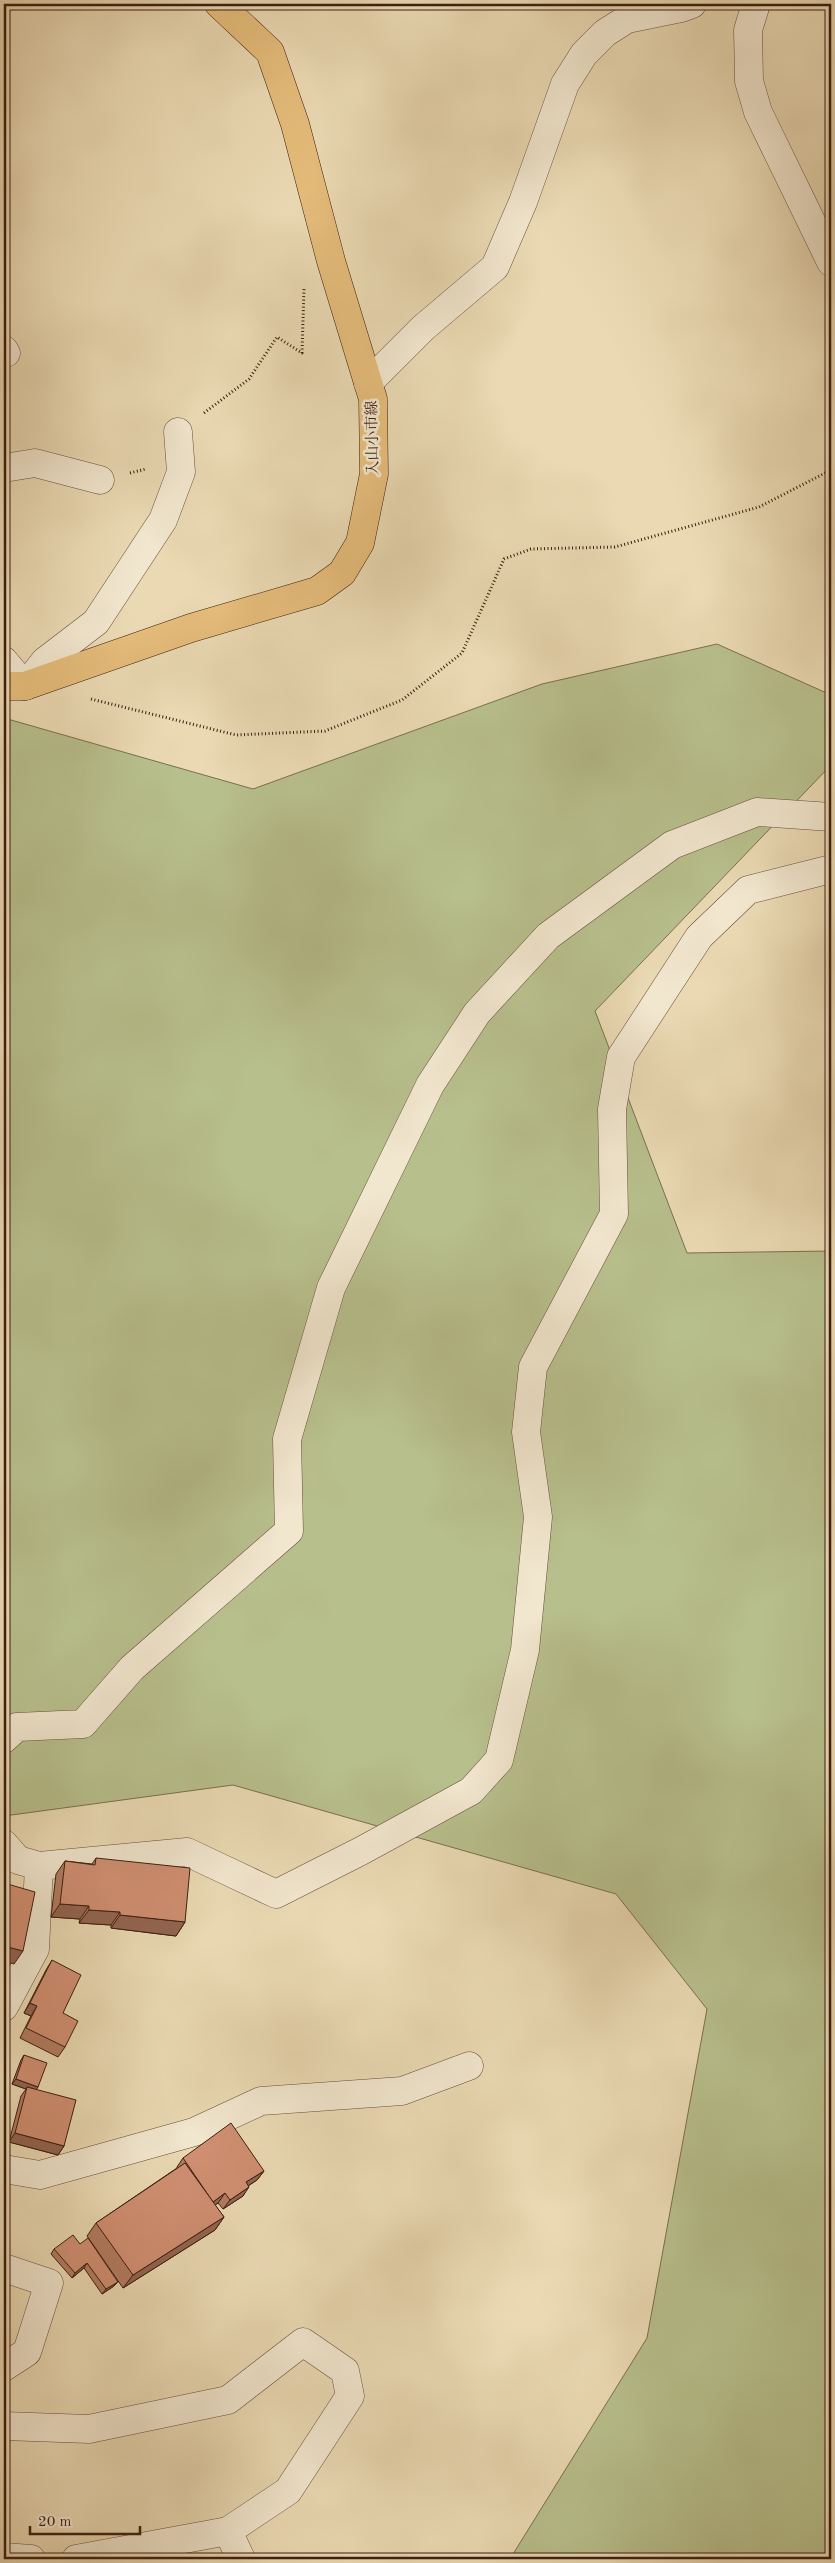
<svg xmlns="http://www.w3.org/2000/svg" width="835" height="2563" font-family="'Old Standard TT','Noto Serif JP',serif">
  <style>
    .green { fill: #b7bf8c; stroke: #7a6f4e }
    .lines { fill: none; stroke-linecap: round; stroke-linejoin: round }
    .minor-casing { stroke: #684e39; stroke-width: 29 }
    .major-casing { stroke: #3c1f10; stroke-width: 29 }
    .path { stroke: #3c1f10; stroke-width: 3; stroke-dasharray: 1 2.5; stroke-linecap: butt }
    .minor { stroke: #f1e6ce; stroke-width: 28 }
    .major { stroke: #e5bc7a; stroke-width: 28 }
    .wall { fill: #b37b62; stroke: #3c1f10 }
    .shaded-wall { fill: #926450; stroke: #3c1f10 }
    .building { fill: #d08f72; stroke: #3c1f10 }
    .labels { text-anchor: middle; stroke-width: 5; stroke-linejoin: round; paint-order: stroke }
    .street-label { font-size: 15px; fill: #3c1f10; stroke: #f1e6ce }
  </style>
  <rect width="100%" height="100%" fill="#ead9b3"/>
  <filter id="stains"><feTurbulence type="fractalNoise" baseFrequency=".004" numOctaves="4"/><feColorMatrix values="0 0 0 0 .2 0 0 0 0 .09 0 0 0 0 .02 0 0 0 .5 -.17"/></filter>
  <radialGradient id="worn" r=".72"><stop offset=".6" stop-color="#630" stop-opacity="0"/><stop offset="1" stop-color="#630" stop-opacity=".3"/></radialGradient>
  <polygon class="green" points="717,644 831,695 831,765 595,1011 687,1253 831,1251 831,2559 510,2559 647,2338 707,2009 616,1894 233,1785 4,1816 4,718 253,789 542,684"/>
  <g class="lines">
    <g class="minor-casing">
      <g id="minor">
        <polyline points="756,4 748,30 749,81 758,112 831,262"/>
        <polyline points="4,350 6,353"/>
        <polyline points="368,383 423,328 495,267 523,202 565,84 584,54 605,33 627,19 681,8 692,4"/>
        <polyline points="4,468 35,463 100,480"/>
        <polyline points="4,661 25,686 45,661 96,622 163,520 181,472 178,432"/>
        <polyline points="4,1739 17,1727 83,1724 132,1668 289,1531 287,1439 331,1288 430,1085 477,1013 548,936 672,845 757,812 831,817"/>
        <polyline points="4,1844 18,1860 39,1866"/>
        <polyline points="4,2007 35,1949 39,1866 187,1852 276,1894 361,1851 471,1791 499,1760 525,1650 538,1517 526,1432 533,1367 614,1214 612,1109 621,1057 699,937 748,890 831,869"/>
        <polyline points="4,2169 40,2175 194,2132 261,2101 402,2091 469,2066"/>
        <polyline points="4,2268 49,2283 27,2352 4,2367"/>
        <polyline points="4,2426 89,2429 228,2400 303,2342 345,2371 350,2396 288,2491 228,2531 76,2559"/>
        <polyline points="228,2531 241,2559"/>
        <polyline points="4,2557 31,2559"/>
      </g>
    </g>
    <g class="major-casing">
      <polyline id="major" points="4,686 25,686 191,628 317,591 342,573 360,543 374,474 373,399 331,261 295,124 270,52 219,4"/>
    </g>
    <g class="path">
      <polyline points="204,413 249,379 277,337 302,353 304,289"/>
      <polyline points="130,473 146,469"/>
      <polyline points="91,699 236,735 325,731 402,700 462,653 504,559 531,549 615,547 759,507 831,470"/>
    </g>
    <use href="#minor" class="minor"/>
    <use href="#major" class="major"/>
  </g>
  <g class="wall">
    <polygon points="96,1858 185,1922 176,1936 111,1928 111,1925 79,1923 80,1919 51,1917 56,1874 65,1861 92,1864"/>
    <polygon points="52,1960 63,2013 65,2047 58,2057 20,2038 31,2016 24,2013 46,1970"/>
    <polygon points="24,2055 38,2087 36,2089 64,2146 58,2155 9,2142 21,2096 26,2089 12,2084 21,2060"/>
    <polygon points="183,2158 264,2171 257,2180 248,2186 243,2196 223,2209 218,2203 215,2205 224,2217 215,2230 123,2288 87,2236 96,2223 177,2168 177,2167"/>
    <polygon points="80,2244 118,2282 114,2286 102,2294 84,2268 72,2278 51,2254 54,2249"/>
  </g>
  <g class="shaded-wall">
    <polygon points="60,1904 89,1906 80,1919 51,1917"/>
    <polygon points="89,1910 120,1912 111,1925 79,1923"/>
    <polygon points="120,1915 185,1922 176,1936 111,1928"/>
    <polygon points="4,1946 23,1951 14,1964 4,1961"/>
    <polygon points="30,2003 37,2006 31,2016 24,2013"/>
    <polygon points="16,2079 38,2087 35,2092 27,2087 26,2089 12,2084"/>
    <polygon points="15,2133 64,2146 58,2155 9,2142"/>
    <polygon points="264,2171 257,2180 240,2191 246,2182"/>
    <polygon points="249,2187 243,2196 223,2209 230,2200"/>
    <polygon points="225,2193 218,2203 206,2211 213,2202"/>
    <polygon points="224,2217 215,2230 123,2288 133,2275"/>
    <polygon points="87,2263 84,2268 72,2278 75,2273"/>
    <polygon points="118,2282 114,2286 102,2294 106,2289"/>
  </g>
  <g class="building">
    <polygon points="96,1858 190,1868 185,1922 120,1915 120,1912 89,1910 89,1906 60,1904 65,1861 95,1865"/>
    <polygon points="4,1883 35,1892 23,1951 4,1946"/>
    <polygon points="52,1960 81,1975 63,2013 78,2021 65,2047 26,2028 37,2006 30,2003"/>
    <polygon points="24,2055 47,2063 38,2087 16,2079"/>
    <polygon points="27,2087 76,2100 64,2146 15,2133"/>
    <polygon points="231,2123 264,2171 246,2182 249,2187 230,2200 225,2193 213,2202 183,2158"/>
    <polygon points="185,2163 224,2217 133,2275 96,2223"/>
    <polygon points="73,2235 80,2244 88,2238 118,2282 106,2289 87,2263 75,2273 54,2249"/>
  </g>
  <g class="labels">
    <g class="street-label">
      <text transform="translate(372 438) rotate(-91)" y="5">入山小市線</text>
    </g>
  </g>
  <rect width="835" height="2563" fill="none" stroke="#ead9b3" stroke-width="20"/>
  <rect x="5" y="5" width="825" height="2553" fill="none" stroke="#3c1f10" stroke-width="2.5"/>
  <rect x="10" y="10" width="815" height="2543" fill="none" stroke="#3c1f10"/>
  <path d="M30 2526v8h110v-8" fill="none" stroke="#3c1f10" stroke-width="2.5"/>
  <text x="38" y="2526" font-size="15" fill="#3c1f10" stroke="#f1e6ce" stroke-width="4" paint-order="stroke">20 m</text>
  <rect width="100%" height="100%" filter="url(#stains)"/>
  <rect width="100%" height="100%" fill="url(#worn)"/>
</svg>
